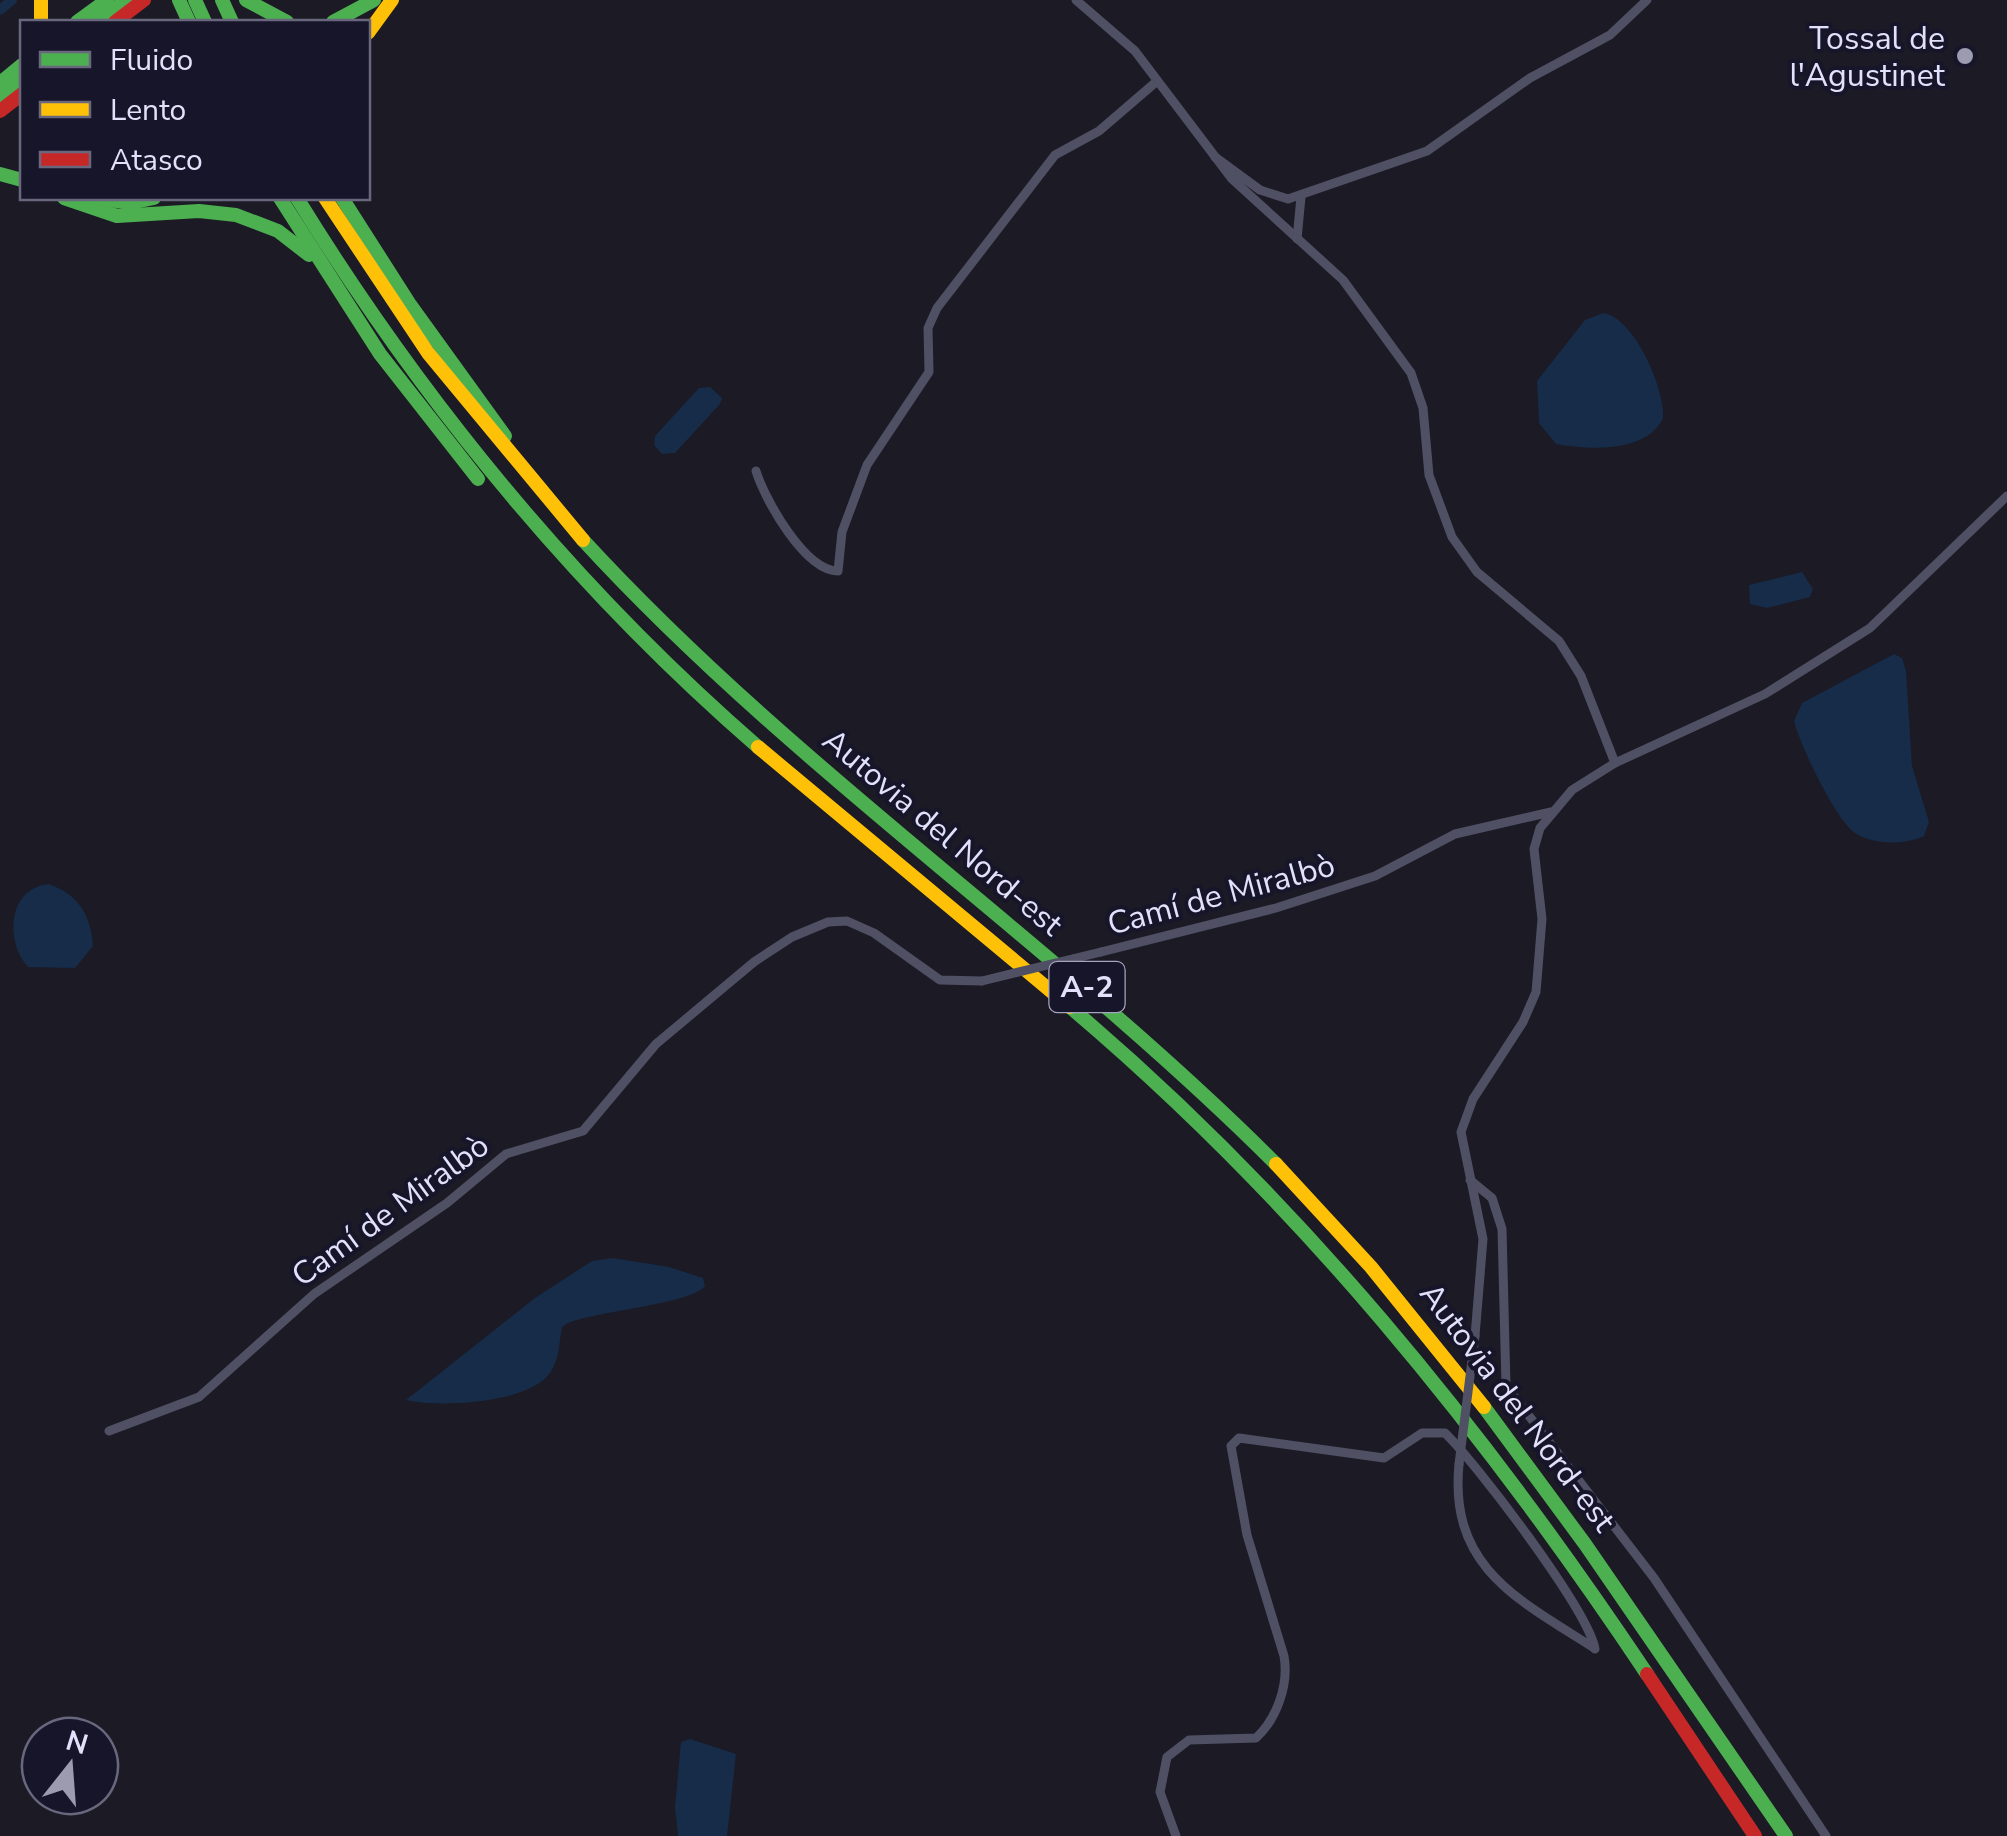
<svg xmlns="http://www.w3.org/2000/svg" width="2007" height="1836" font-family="'Nunito Sans',sans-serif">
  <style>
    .water { fill: #162c48 }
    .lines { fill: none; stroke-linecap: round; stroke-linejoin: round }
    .canal { stroke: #162c48; stroke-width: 10 }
    .street { stroke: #505064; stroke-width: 9 }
    .fast { stroke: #4caf50; stroke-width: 14 }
    .slow { stroke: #ffc107; stroke-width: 14 }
    .jam { stroke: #c62828; stroke-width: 14 }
    .street-bridge { stroke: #505064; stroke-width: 9 }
    .poi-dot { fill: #9c9bb0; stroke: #17152a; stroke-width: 4 }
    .labels { text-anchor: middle; stroke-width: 8; stroke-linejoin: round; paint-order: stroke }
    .shield { fill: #17152a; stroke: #a5a4bc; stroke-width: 2.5 }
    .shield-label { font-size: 30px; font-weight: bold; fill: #e2e1fb }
    .poi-label { font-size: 32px; fill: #e2e1fb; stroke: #17152a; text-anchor: end }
    .street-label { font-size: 32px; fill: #e2e1fb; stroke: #17152a }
  </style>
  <rect width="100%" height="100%" fill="#1b1a25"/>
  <g class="water">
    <path d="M1603,313C1634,317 1665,389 1663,418C1647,453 1589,450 1556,444L1539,423L1537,381L1585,320Z"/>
    <polygon points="710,387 722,398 720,404 675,453 662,454 654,445 655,436 699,388"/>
    <polygon points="1802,572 1813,589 1810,597 1767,608 1750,604 1749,585"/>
    <path d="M1894,654L1902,658L1906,671L1912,766L1929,822L1924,836C1906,845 1873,845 1855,833C1835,819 1800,745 1794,721L1802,703Z"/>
    <path d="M49,884C80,895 91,917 93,946L75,968L28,967C5,942 7,888 49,884Z"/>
    <path d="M613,1258L669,1267L703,1278L705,1286C691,1304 597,1311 568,1323L562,1327C559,1342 560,1359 550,1373C530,1403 439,1408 406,1400L535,1298L592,1261Z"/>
    <polygon points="690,1739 736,1754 727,1836 678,1836 675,1807 681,1742"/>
  </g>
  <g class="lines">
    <polyline class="canal" points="0,10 12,0"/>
    <g class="street">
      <polyline points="1076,0 1135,51 1232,179 1343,280 1411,373 1423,408 1429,475 1452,537 1477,572 1559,641 1581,676 1615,763"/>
      <polyline points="1215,157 1260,190 1288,199 1427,151 1530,78 1610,35 1647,0"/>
      <polyline points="1297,239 1301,197"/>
      <path d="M756,471C765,500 805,571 838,571L842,532L867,465L929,372L928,328L937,308L1055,155L1099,131L1156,82"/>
      <polyline points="1101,952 1276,908 1375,876 1455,834 1551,812"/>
      <polyline points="1470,1180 1492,1198 1502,1229 1506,1386 1654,1578 1826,1836"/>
      <polyline points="1475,1336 1483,1239 1461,1132 1473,1099 1523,1022 1536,992 1542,919 1534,849 1540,828 1572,790 1615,763 1765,694 1870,628 2007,496"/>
      <polyline points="109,1431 199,1397 314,1294 447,1203 506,1154 583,1131 656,1044 754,962 792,937 828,922 847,921 874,933 940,980 982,981"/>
      <path d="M1459,1464C1449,1567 1517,1599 1594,1648"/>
      <path d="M1176,1836L1160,1792L1167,1757L1189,1740L1256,1738C1277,1719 1289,1684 1284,1656L1247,1535L1231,1446L1239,1438L1384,1458L1422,1433H1445C1477,1464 1588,1610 1595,1649"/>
    </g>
    <g class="fast">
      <polyline points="179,0 189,22"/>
      <polyline points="195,0 205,22"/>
      <polyline points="222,0 232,22"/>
      <polyline points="246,0 287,22"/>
      <polyline points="77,22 107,0"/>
      <polyline points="98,22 126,0"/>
      <polyline points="333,22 374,0"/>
      <polyline points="0,83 22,65"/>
      <polyline points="0,98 22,81"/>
      <polyline points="0,174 22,180"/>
      <polyline points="64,198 117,216 199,211 236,215 278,231 309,255"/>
      <polyline points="97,198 130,203 154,198"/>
      <polyline points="280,198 380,354 478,479"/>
      <path d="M297,198C424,404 575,588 758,747"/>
      <polyline points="342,198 409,303 505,436"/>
      <path d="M583,540C794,770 1056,944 1276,1164"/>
      <path d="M1070,1007C1297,1199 1482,1427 1647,1674"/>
      <polyline points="1484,1407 1585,1544 1786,1836"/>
    </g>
    <g class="slow">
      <polyline points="41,0 41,22"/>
      <polyline points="368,33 392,0"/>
      <polyline points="325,198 428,353 583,540"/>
      <polyline points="758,747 1070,1007"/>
      <polyline points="1276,1164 1371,1267 1484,1407"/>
    </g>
    <g class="jam">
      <polyline points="115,22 144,0"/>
      <polyline points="0,111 22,94"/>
      <polyline points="1647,1674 1755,1836"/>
    </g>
    <g class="street-bridge">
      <polyline points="982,981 1101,952"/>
      <polyline points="1459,1464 1475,1336"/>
    </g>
  </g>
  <circle class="poi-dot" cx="1965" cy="56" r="10"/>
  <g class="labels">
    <rect class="shield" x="1049.5" y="962" width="75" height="50" rx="8"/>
    <g class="shield-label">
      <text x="1087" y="997">A-2</text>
    </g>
    <g class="poi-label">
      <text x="1945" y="49">Tossal de<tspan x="1945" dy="37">l'Agustinet</tspan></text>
    </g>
    <g class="street-label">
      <text transform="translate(943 832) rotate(40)" y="11">Autovia del Nord-est</text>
      <text transform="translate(1221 894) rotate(-15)" y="11">Camí de Miralbò</text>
      <text transform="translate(390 1210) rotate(-36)" y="11">Camí de Miralbò</text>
      <text transform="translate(1518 1407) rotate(53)" y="11">Autovia del Nord-est</text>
    </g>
  </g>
  <rect x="20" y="20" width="350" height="180" fill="#17152a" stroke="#68677e" stroke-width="2.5"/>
  <rect x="40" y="52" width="50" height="15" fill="#4caf50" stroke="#68677e" stroke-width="2.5"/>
  <text x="110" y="70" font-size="30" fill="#e2e1fb">Fluido</text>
  <rect x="40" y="102" width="50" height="15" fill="#ffc107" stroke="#68677e" stroke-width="2.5"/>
  <text x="110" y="120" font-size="30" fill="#e2e1fb">Lento</text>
  <rect x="40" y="152" width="50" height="15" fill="#c62828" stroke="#68677e" stroke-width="2.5"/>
  <text x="110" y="170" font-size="30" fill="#e2e1fb">Atasco</text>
  <g transform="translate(70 1766) rotate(17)"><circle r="48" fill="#17152a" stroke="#68677e" stroke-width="2.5"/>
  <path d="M0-8L18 38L0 25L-18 38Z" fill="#9c9bb0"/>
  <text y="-15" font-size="28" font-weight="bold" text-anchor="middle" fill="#e2e1fb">N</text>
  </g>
</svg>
